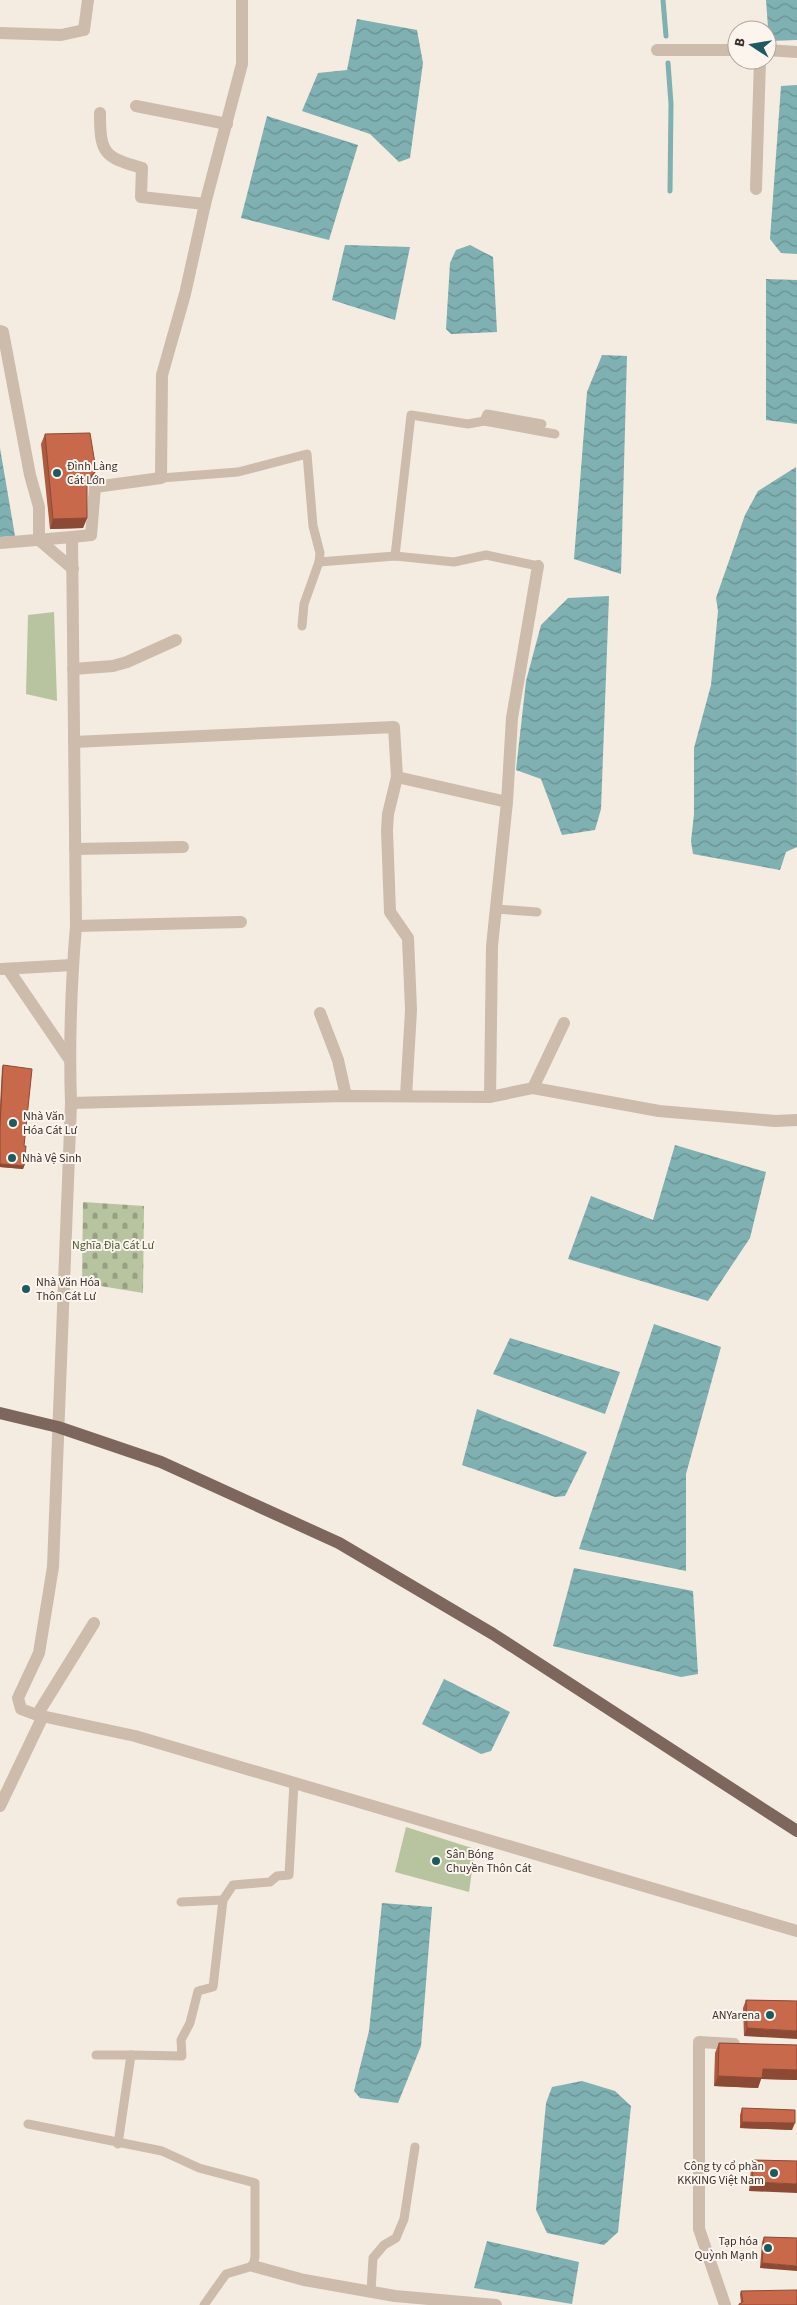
<svg xmlns="http://www.w3.org/2000/svg" width="797" height="2305" font-family="'Source Sans 3',sans-serif">
  <style>
    .cemetery { fill: url(#cemetery-stones) }
    .park { fill: #b8c4a0 }
    .water { fill: url(#water-waves) }
    .lines { fill: none; stroke-linecap: round; stroke-linejoin: round }
    .stream { stroke: #7fb0b2; stroke-width: 5 }
    .service { stroke: #cdbbac; stroke-width: 9 }
    .minor { stroke: #cdbbac; stroke-width: 12 }
    .primary { stroke: #7d675c; stroke-width: 12 }
    .wall { fill: #ac5a40 }
    .shaded-wall { fill: #8c4a34 }
    .building { fill: #c8694b; stroke: #8c4a34 }
    .poi-dot { fill: #1f5a5e; stroke: #fbf5ee; stroke-width: 2 }
    .labels { text-anchor: middle; stroke-width: 4; stroke-linejoin: round; paint-order: stroke }
    .poi-label { font-size: 12px; fill: #3b302b; stroke: #fbf5ee; text-anchor: start }
    .park-label { font-size: 12px; fill: #4a5a2e; stroke: #fbf5ee }
  </style>
  <defs>
    <pattern id="cemetery-stones" width="16" height="16" patternUnits="userSpaceOnUse" patternTransform="scale(1.25)"><rect width="16" height="16" fill="#b8c4a0"/><path d="M2 7V4a2 2 0 0 1 4 0v3zM10 15v-3a2 2 0 0 1 4 0v3z" fill="#97a083"/></pattern>
    <pattern id="water-waves" width="16" height="10" patternUnits="userSpaceOnUse" patternTransform="scale(1.25)"><rect width="16" height="10" fill="#7fb0b2"/><path d="M0 5q4-4 8 0t8 0" fill="none" stroke="#699091"/></pattern>
  </defs>
  <rect width="100%" height="100%" fill="#f4ebe1"/>
  <polygon class="cemetery" points="83,1202 144,1206 143,1293 82,1283"/>
  <g class="park">
    <polygon points="54,612 57,701 26,694 28,615"/>
    <polygon points="406,1827 475,1849 469,1892 395,1872"/>
  </g>
  <g class="water">
    <polygon points="766,0 797,0 797,40 769,41"/>
    <polygon points="357,19 417,30 423,63 410,158 399,162 370,134 302,111 318,73 347,70"/>
    <polygon points="797,85 797,254 781,253 770,239 781,86"/>
    <polygon points="267,116 358,145 329,240 241,218"/>
    <polygon points="345,245 410,247 395,320 332,300"/>
    <polygon points="470,245 493,257 497,332 451,334 446,329 450,263 456,250"/>
    <polygon points="766,279 797,280 797,424 766,420"/>
    <polygon points="602,355 627,356 621,574 574,559 587,392"/>
    <polygon points="0,448 15,536 0,537"/>
    <polygon points="796,467 797,847 786,852 780,870 693,854 691,841 694,814 694,748 711,685 718,611 716,598 745,515 758,491"/>
    <polygon points="609,596 601,809 595,830 562,835 541,779 516,770 526,681 541,625 568,598"/>
    <polygon points="675,1145 766,1172 750,1238 708,1301 568,1259 591,1196 653,1220"/>
    <polygon points="654,1324 721,1347 686,1474 686,1571 579,1549"/>
    <polygon points="510,1338 620,1372 605,1414 493,1374"/>
    <polygon points="477,1409 587,1452 565,1496 555,1497 462,1465"/>
    <polygon points="574,1568 693,1591 698,1674 681,1677 553,1646"/>
    <polygon points="444,1679 510,1712 491,1751 481,1754 422,1724"/>
    <polygon points="382,1903 432,1907 421,2046 398,2103 360,2098 354,2091 369,2031"/>
    <polygon points="582,2081 615,2091 631,2106 618,2232 604,2245 547,2233 536,2210 546,2103 552,2087"/>
    <polygon points="487,2241 579,2262 572,2304 474,2288"/>
  </g>
  <g class="lines">
    <g class="stream">
      <polyline points="663,0 666,36"/>
      <polyline points="668,63 671,104 670,191"/>
    </g>
    <g class="service">
      <polyline points="484,421 487,414 542,424"/>
      <polyline points="161,478 238,472 307,454 313,526 320,553 319,562 304,604 302,626"/>
      <polyline points="395,556 411,415 468,424 484,421 555,434"/>
      <polyline points="319,562 395,556 454,562 486,555 538,566"/>
      <polyline points="496,909 537,912"/>
      <polyline points="181,1902 223,1900"/>
      <polyline points="96,2055 131,2055"/>
      <polyline points="28,2124 162,2151 199,2168 255,2183 255,2257 253,2266 226,2274 204,2305"/>
      <polyline points="118,2144 131,2055 182,2056 181,2040 190,2023 198,1991 213,1987 223,1900 233,1885 270,1882 277,1876 289,1875 294,1782"/>
      <polyline points="371,2291 373,2258 384,2245 396,2238 404,2219 415,2147"/>
    </g>
    <g class="minor">
      <polyline points="0,33 61,35 84,30 88,0"/>
      <polyline points="657,50 737,50"/>
      <polyline points="767,50 797,52"/>
      <polyline points="136,106 227,124"/>
      <path d="M100,113C100,154 104,157 142,168L141,197L205,204"/>
      <polyline points="756,189 760,60"/>
      <polyline points="0,331 3,332 30,475 39,507 39,540 73,569"/>
      <polyline points="0,543 72,537"/>
      <polyline points="73,669 113,666 127,662 176,640"/>
      <polyline points="74,742 394,727 397,777 388,814 387,830 390,912 408,938 411,1010 406,1096"/>
      <polyline points="397,777 507,802"/>
      <polyline points="75,849 183,847"/>
      <polyline points="76,926 241,922"/>
      <polyline points="2,969 72,965"/>
      <polyline points="8,969 70,1060"/>
      <polyline points="320,1013 338,1060 346,1096"/>
      <polyline points="533,1088 564,1023"/>
      <polyline points="490,1097 492,946 507,802 512,718 538,566"/>
      <polyline points="71,1103 346,1096 490,1097 533,1088 659,1111 775,1121 797,1120"/>
      <path d="M94,1623L37,1715L21,1709L18,1698L39,1653L53,1567L71,1103C69,1044 71,985 76,926L72,537L91,535L95,487L161,478L162,375L185,294L205,204L242,64V0"/>
      <polyline points="37,1715 135,1736 797,1931"/>
      <polyline points="0,1806 43,1716"/>
      <polyline points="253,2266 304,2280 395,2296 496,2305"/>
      <polyline points="725,2305 699,2229 699,2042 734,2044"/>
    </g>
    <polyline class="primary" points="0,1413 58,1427 161,1462 339,1543 493,1634 797,1831"/>
  </g>
  <g class="wall">
    <polygon points="45,434 96,470 93,479 87,486 87,518 83,528 50,529 41,444"/>
    <polygon points="3,1065 24,1146 24,1166 23,1169 0,1167 0,1105 2,1068"/>
    <polygon points="746,2000 797,2001 744,2036 743,2008"/>
    <polygon points="719,2043 797,2045 797,2080 761,2079 758,2088 714,2086 715,2053"/>
    <polygon points="742,2108 792,2130 740,2128 740,2115"/>
    <polygon points="754,2160 797,2161 749,2191 751,2168"/>
    <polygon points="764,2237 797,2238 760,2268 762,2242"/>
    <polygon points="741,2291 797,2305 739,2305 739,2304 741,2303 740,2294"/>
  </g>
  <g class="shaded-wall">
    <polygon points="96,470 93,479 84,490 87,481"/>
    <polygon points="87,518 83,528 50,529 53,519"/>
    <polygon points="0,1164 24,1166 23,1169 0,1167"/>
    <polygon points="747,2028 797,2031 797,2039 744,2036"/>
    <polygon points="763,2069 797,2070 797,2080 761,2079 758,2088 714,2086 718,2076"/>
    <polygon points="742,2122 795,2123 792,2130 740,2128"/>
    <polygon points="752,2182 797,2184 797,2193 749,2191"/>
    <polygon points="762,2263 797,2266 797,2271 760,2268"/>
  </g>
  <g class="building">
    <polygon points="90,433 96,470 87,481 87,518 53,519 45,434"/>
    <polygon points="3,1065 32,1069 24,1146 26,1146 24,1166 0,1164 0,1127"/>
    <polygon points="746,2000 797,2001 797,2031 747,2028"/>
    <polygon points="719,2043 797,2045 797,2070 763,2069 762,2078 718,2076"/>
    <polygon points="742,2108 795,2110 795,2123 742,2122"/>
    <polygon points="754,2160 797,2161 797,2184 752,2182"/>
    <polygon points="764,2237 797,2238 797,2266 762,2263"/>
    <polygon points="797,2290 797,2305 739,2305 739,2304 743,2302 741,2291"/>
  </g>
  <g class="poi-dot">
    <circle cx="57" cy="473" r="5"/>
    <circle cx="13" cy="1123" r="5"/>
    <circle cx="12" cy="1158" r="5"/>
    <circle cx="26" cy="1289" r="5"/>
    <circle cx="436" cy="1861" r="5"/>
    <circle cx="770" cy="2015" r="5"/>
    <circle cx="774" cy="2173" r="5"/>
    <circle cx="768" cy="2248" r="5"/>
  </g>
  <g class="labels">
    <g class="poi-label">
      <text x="67" y="470">Đình Làng<tspan x="67" dy="14">Cát Lớn</tspan></text>
      <text x="23" y="1120">Nhà Văn<tspan x="23" dy="14">Hóa Cát Lư</tspan></text>
      <text x="22" y="1162">Nhà Vệ Sinh</text>
      <text x="36" y="1286">Nhà Văn Hóa<tspan x="36" dy="14">Thôn Cát Lư</tspan></text>
      <text x="446" y="1858">Sân Bóng<tspan x="446" dy="14">Chuyền Thôn Cát</tspan></text>
      <text x="760" y="2019" text-anchor="end">ANYarena</text>
      <text x="764" y="2170" text-anchor="end">Công ty cổ phần<tspan x="764" dy="14">KKKING Việt Nam</tspan></text>
      <text x="758" y="2245" text-anchor="end">Tạp hóa<tspan x="758" dy="14">Quỳnh Mạnh</tspan></text>
    </g>
    <g class="park-label">
      <text x="113" y="1249">Nghĩa Địa Cát Lư</text>
    </g>
  </g>
  <g transform="translate(752 45) rotate(282)"><circle r="24" fill="#fbf5ee" stroke="#aea6a0"/>
  <path d="M0-4L9 19L0 12L-9 19Z" fill="#1f5a5e"/>
  <text y="-8" font-size="14" font-weight="bold" text-anchor="middle" fill="#3b302b">B</text>
  </g>
</svg>
